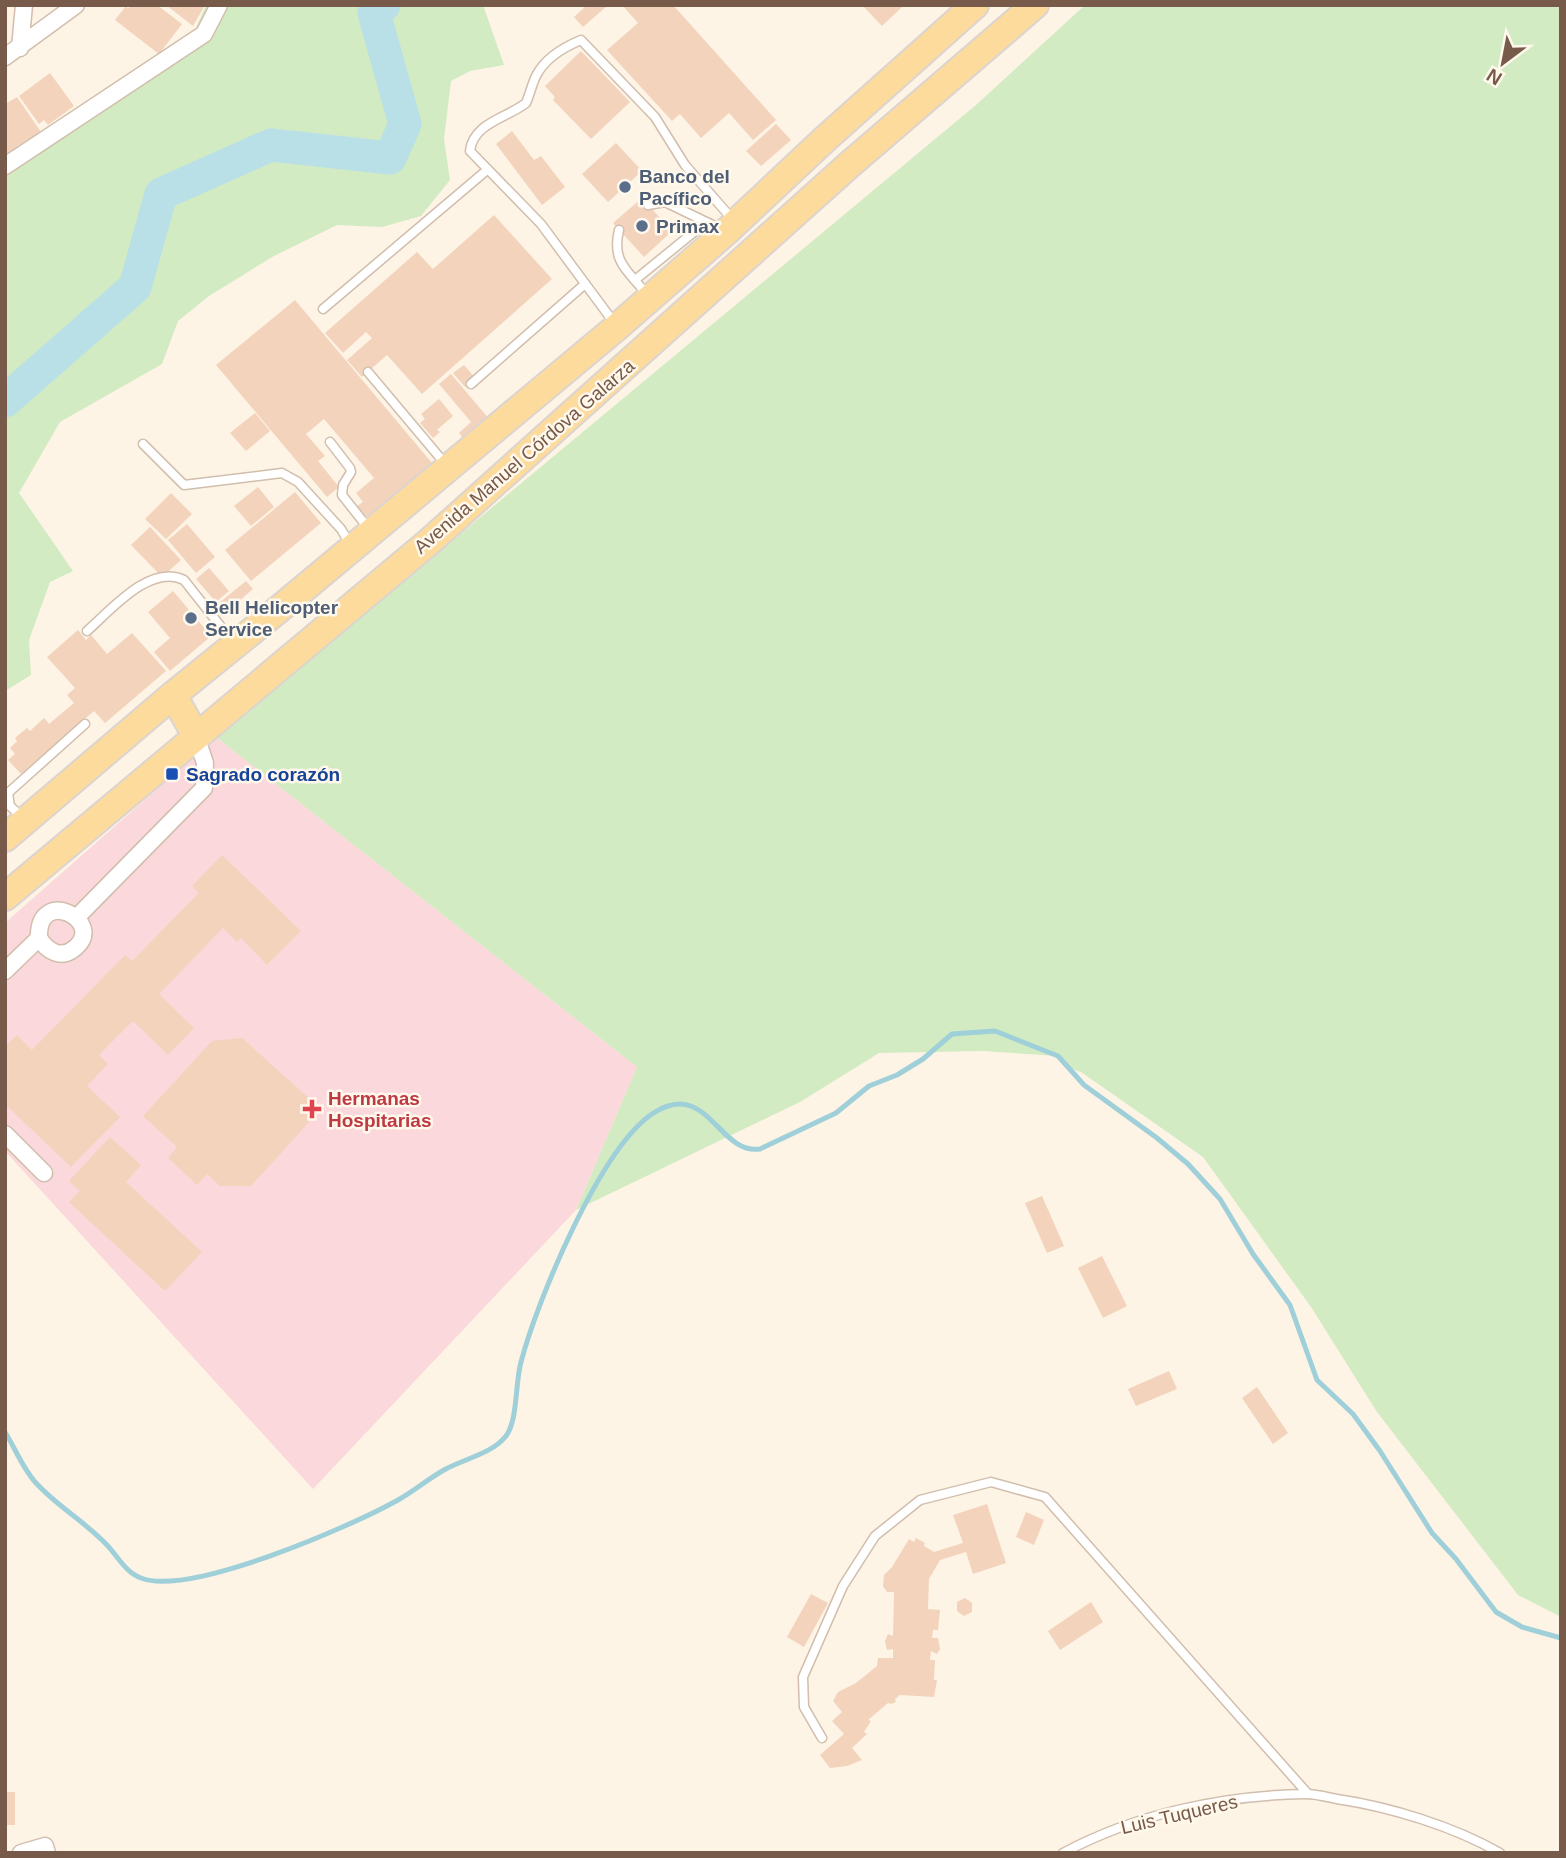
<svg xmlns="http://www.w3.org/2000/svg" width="1566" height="1858" font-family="Arial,sans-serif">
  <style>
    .medical { fill: #fbd8db }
    .green { fill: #d2ebc3 }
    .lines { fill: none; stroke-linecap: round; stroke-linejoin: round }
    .stream { stroke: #9fcfd9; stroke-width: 5 }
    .river { stroke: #b9e0e7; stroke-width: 33 }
    .building { fill: #f3d3bc }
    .lane-casing { stroke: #d1bead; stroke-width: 11 }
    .street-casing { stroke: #d1bead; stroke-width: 19 }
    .primary-casing { stroke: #dcd4d0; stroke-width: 30 }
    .lane { stroke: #fff; stroke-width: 8 }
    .street { stroke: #fff; stroke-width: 16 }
    .primary { stroke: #fddb9c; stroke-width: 26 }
    .service-dot { fill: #5c6f8a; stroke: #fff8ec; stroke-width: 2.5 }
    .transit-dot { fill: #1a4fb4; stroke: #fff8ec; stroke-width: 2.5 }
    .health-dot { fill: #e0444e; stroke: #fff8ec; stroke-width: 2.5 }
    .labels { text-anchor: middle; stroke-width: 5; stroke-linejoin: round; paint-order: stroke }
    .service-label { font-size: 19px; font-weight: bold; fill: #4e5e75; stroke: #fff8ec; text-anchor: start }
    .street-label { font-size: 19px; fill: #775a49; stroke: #fff8ec }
    .transit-label { font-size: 19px; font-weight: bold; fill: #164399; stroke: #fff8ec; text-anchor: start }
    .health-label { font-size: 19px; font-weight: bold; fill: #be3a42; stroke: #fff8ec; text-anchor: start }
  </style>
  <rect width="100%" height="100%" fill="#fdf4e5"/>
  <polygon class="medical" points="216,737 637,1067 576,1210 313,1489 5,1151 5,923"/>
  <g class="green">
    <polygon points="206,5 483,5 504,65 470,71 451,81 444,139 450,180 421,216 382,227 337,225 272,257 209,296 178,321 162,364 60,422 19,493 73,571 50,582 29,640 31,675 5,691 5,173 94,117 187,48"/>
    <polygon points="1085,5 1561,5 1561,1617 1518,1595 1377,1412 1311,1307 1203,1157 1081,1072 1072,1069 1058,1056 982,1051 879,1053 800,1102 576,1210 637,1067 216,737 976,105"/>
  </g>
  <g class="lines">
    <path class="stream" d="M5,1432C15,1448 23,1469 36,1483C57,1506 85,1522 106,1544C117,1555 125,1572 141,1578C189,1597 352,1526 398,1500C414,1491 428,1479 444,1470C463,1459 492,1454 506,1436C518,1420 515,1383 521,1362C537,1301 600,1149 652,1114C707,1077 718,1155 760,1149L836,1113L869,1086L897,1075L923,1059L952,1034L995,1031L1058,1056L1084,1085L1157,1138L1188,1164L1220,1199L1253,1254L1290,1305L1317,1380L1353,1414L1380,1451L1432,1533L1456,1559L1496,1612L1522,1627L1561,1638"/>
    <polyline class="river" points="5,401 135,287 161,194 271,145 390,158 405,124 374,13 384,5"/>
  </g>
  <g class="building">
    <polygon points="131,5 157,5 182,24 159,54 115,20 126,6 128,9"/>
    <polygon points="166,5 205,5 193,26"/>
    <polygon points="587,5 608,5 583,27 574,17"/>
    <polygon points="622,5 673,5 776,120 753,140 729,113 701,138 680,114 672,121 607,50 638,23"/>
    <polygon points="862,5 900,5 902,7 882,26"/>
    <polygon points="581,51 630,102 591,139 553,100 555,97 545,86"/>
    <polygon points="50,73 74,106 48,125 44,120 39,124 19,96"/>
    <polygon points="17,97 41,132 5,155 5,104"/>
    <polygon points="776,124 791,140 761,166 746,151"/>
    <polygon points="512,131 534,160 541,156 565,187 542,205 496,144"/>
    <polygon points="616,143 642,171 608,202 582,174"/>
    <polygon points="642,198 672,231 644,257 613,223"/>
    <polygon points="494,215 552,279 422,394 387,355 362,377 347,360 372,338 366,332 343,353 325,333 417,252 433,269"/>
    <polygon points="295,300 432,463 367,517 357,506 363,502 356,493 374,478 324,419 306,434 325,456 318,461 339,487 327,497 216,365"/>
    <polygon points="464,365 476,379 465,387 453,373"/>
    <polygon points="451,374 490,420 465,441 459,433 471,422 439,384"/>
    <polygon points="439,399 453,416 437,430 440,432 433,438 420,423 425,419 421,414"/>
    <polygon points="255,413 270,431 246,451 230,433"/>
    <polygon points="258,487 274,507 251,526 234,506"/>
    <polygon points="295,492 321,523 251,581 225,550"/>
    <polygon points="171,493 192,514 166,539 145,519"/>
    <polygon points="187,524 215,557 196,573 168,540"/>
    <polygon points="150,527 181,560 162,577 131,545"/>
    <polygon points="209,568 229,591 216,602 196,579"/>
    <polygon points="246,581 253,589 226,612 219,603"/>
    <polygon points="173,591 211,636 170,671 154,652 170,638 148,612"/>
    <polygon points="78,630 86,640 91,635 107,654 132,633 166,671 105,723 94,711 21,774 8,760 15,754 10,748 17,741 15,738 27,728 30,731 44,718 49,724 74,703 67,695 75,688 47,657"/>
    <polygon points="222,855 301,931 267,965 241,938 237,942 223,928 159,994 194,1028 168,1055 133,1021 99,1055 108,1064 87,1086 120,1117 71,1167 5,1104 5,1046 17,1035 32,1050 125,955 132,961 199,893 192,886"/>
    <polygon points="242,1038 321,1109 251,1186 220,1186 207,1174 197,1185 168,1158 177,1147 143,1116 212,1041"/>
    <polygon points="110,1137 141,1165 126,1182 202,1252 165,1291 69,1202 80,1191 69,1181"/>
    <polygon points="1042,1196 1064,1246 1047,1253 1025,1203"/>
    <polygon points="1102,1256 1127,1306 1103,1318 1078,1268"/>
    <polygon points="1169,1371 1177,1389 1136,1406 1128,1389"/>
    <polygon points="1257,1387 1288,1433 1273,1444 1242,1398"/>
    <polygon points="987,1504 1006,1563 973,1574 966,1552 940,1560 929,1579 928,1609 940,1610 938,1630 933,1630 932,1638 938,1638 940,1649 937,1654 931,1651 930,1660 935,1660 934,1680 937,1680 934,1697 900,1695 895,1699 896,1702 891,1704 888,1703 868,1720 871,1721 864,1732 867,1734 852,1748 862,1760 847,1766 830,1768 820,1755 844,1734 832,1721 842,1712 833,1701 838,1692 856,1683 877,1666 878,1658 893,1658 893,1649 887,1650 885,1641 888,1634 893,1636 894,1592 887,1592 883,1586 884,1575 892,1567 909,1539 914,1542 916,1538 925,1543 924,1546 934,1552 963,1543 953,1515"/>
    <polygon points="1026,1512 1044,1520 1034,1545 1016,1537"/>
    <polygon points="811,1594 828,1603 804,1647 787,1637"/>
    <polygon points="965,1598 972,1603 972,1612 964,1616 957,1611 957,1602"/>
    <polygon points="1091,1602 1103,1622 1060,1650 1048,1631"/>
    <rect x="5" y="1792" width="10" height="33"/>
  </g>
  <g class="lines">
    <g class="lane-casing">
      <g id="lane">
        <polyline points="648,205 665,202 721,229"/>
        <path d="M619,230C611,263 629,271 648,296"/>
        <polyline points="635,280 705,223"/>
        <polyline points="323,309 487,170"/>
        <path d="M615,324L541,224L470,151C473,123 507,118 526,103C530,94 532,84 536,76C545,58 564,47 581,40L655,117L685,165L734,221"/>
        <polyline points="368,372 447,466"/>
        <polyline points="471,384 585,284"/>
        <polyline points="330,442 350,468 351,472 343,485 342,495 369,529"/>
        <polyline points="143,444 184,485 282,473 298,482 341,529 350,544"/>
        <path d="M87,631C110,611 150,563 184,580L233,642"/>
        <polyline points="23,818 10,806 8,793 85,724"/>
        <polyline points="822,1738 804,1707 803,1677 843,1586 875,1536 920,1500 991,1482 1045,1497 1308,1794"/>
        <path d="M1063,1853C1136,1814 1223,1795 1306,1794C1316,1794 1327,1797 1337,1799C1390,1807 1453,1826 1500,1853"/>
      </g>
    </g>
    <g class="street-casing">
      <g id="street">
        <polyline points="20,48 24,5"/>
        <polyline points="5,57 76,5"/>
        <polyline points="5,166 204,34 219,5"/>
        <polyline points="77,917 204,788 205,763 196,736"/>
        <path d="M5,971L39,938C37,885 107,921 75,948C61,960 47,951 39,938"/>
        <polyline points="5,1134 44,1173"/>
        <polyline points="21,1853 45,1846 47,1853"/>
      </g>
    </g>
    <g class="primary-casing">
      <g id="primary">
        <polyline points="173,695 196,736"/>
        <polyline points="5,838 173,695 284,605 617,327 727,231 825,139 975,5"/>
        <polyline points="5,897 430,541 849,165 1035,5"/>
      </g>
    </g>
    <use href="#lane" class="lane"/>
    <use href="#street" class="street"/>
    <use href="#primary" class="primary"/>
  </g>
  <g class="service-dot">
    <circle cx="625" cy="187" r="7"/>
    <circle cx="642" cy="226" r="7"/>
    <circle cx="191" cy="618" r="7"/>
  </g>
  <rect class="transit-dot" x="165" y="767" width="14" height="14" rx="3.5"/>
  <path class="health-dot" d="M308.5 1098.5h7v7h7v7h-7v7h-7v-7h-7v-7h7z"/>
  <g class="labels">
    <g class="service-label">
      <text x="639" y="183">Banco del<tspan x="639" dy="22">Pacífico</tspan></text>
      <text x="656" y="233">Primax</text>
      <text x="205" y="614">Bell Helicopter<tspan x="205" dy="22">Service</tspan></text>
    </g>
    <g class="street-label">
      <text transform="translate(524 456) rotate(-41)" y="7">Avenida Manuel Córdova Galarza</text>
      <text transform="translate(1179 1814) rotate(-13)" y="7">Luis Tuqueres</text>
    </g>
    <g class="transit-label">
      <text x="186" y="781">Sagrado corazón</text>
    </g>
    <g class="health-label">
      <text x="328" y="1105">Hermanas<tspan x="328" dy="22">Hospitarias</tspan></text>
    </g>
  </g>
  <rect width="1566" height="1858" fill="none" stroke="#775a49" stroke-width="14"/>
  <g transform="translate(1503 63) rotate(212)" stroke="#fff8ec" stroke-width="5" paint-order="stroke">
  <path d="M0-5L12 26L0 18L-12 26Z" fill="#775a49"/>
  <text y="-10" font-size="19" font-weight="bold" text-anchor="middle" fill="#775a49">N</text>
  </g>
</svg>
